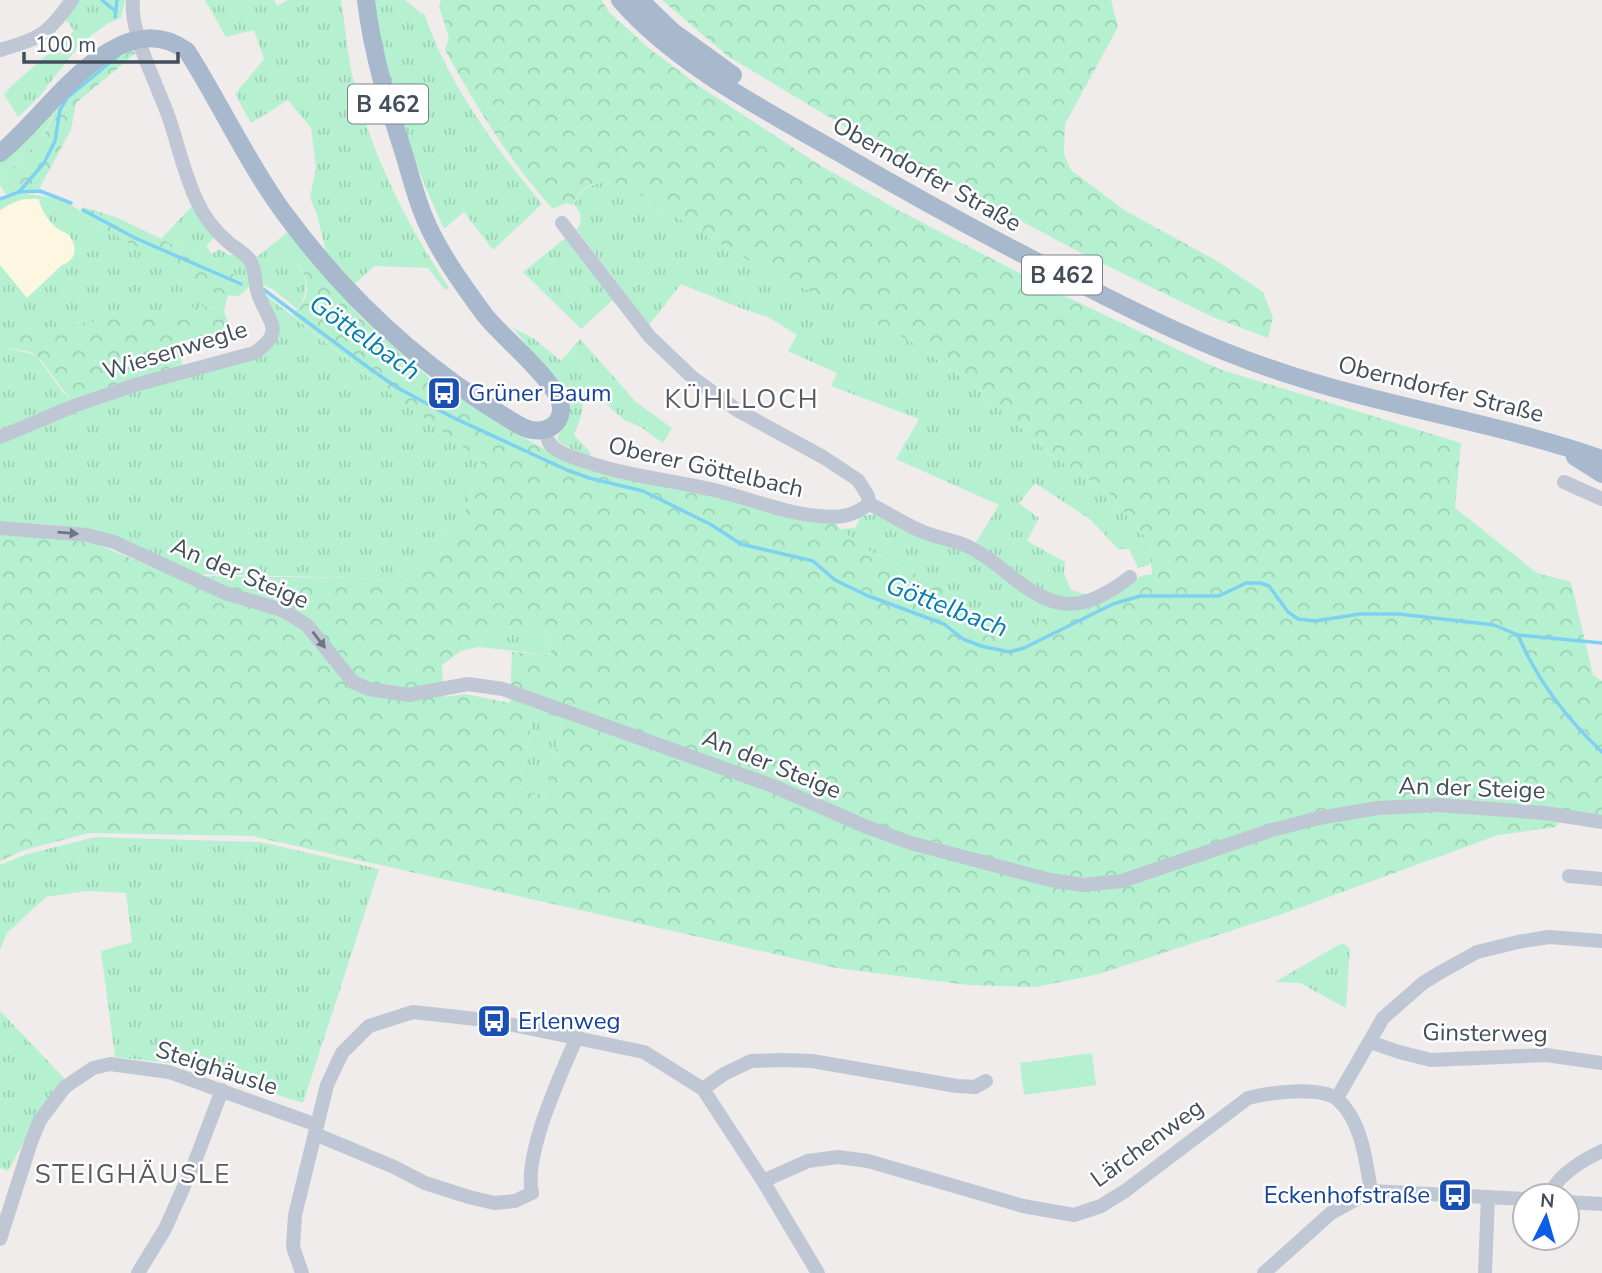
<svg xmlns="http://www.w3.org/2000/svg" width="1602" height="1273" font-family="'Nunito Sans',sans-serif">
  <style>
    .commercial { fill: #fdf7e2 }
    .grass { fill: url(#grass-tufts) }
    .forest { fill: url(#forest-crowns); fill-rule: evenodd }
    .pitch { fill: #b5f1d0 }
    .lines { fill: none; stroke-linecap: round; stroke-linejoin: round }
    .stream { stroke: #7fd1f1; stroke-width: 3.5 }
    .minor { stroke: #bec7d3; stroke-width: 14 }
    .major { stroke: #a9b9cd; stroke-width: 18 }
    .oneway { fill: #6e7884 }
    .labels { text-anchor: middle; stroke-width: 5; stroke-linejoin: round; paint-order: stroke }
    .shield { fill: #fff; stroke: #7b838c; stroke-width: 2 }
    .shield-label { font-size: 23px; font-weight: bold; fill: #434e5a }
    .street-label { font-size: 24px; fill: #434e5a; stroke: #fff }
    .transit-label { font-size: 24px; fill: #164399; stroke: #fff; text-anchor: start }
    .water-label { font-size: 26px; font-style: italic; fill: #037ead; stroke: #fff }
    .neighbourhood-label { font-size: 26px; letter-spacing: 2px; fill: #585b61; stroke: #fff }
  </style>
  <defs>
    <pattern id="grass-tufts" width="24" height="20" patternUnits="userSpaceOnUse" patternTransform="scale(1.75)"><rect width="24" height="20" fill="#b5f1d0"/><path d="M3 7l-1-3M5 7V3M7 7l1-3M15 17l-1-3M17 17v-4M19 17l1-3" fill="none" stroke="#9dd0b5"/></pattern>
    <pattern id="forest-crowns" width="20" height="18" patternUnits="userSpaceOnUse" patternTransform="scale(1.75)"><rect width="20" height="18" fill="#b5f1d0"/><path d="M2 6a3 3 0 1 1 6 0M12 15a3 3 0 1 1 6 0" fill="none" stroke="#9dd0b5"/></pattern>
  </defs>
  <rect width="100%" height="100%" fill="#efeceb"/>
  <polygon class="commercial" points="29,198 39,199 40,206 58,229 67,233 73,240 75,250 74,257 70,262 62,265 27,298 0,265 0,210 17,201"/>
  <g class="grass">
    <path d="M75,0H125L121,18L107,24L81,43L39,97L18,117L4,94C26,71 51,53 74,31L64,17Z"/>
    <path d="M205,0H274L277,6L288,0H341C345,25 347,50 352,74C369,150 406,223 449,288L445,290L428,268L374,266L355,284L326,252L317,215L310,198L316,166L311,128L288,100L251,123L235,94L264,59L254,30L226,37Z"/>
    <path d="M375,0H405L422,14L424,13C448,84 495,147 542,204L493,250L464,212L444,229C412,157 380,79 375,0Z"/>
    <path d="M52,109C54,133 16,164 0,180V162Z"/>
    <path d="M605,181L624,185L751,262L918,345L985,395L1049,453L1108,492L1149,542L1151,564L1138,568L1129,549H1118L1091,520L1035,483L1019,503L1039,518L1027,541L1065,562L1064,573L1071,590L1097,597L1050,598L973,547L999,505L896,459L919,419L831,386L837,373L788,351L797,335L768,317L743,309L681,284L649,325L577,230C583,220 582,212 574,205C581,189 588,186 605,181Z"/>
    <path d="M19,194C43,194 61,199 81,211L79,216L228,295L224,311L203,306L7,348L36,355L61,390L74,403L0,433V265L27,298L62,265C75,261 78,249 71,238C67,232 62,232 57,228C48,221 41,210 39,199C24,197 13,202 0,210V201Z"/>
    <polygon points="193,205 215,237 206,246 212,254 219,249 229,255 239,255 248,264 250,282 161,239"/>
    <polygon points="568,236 616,297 581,329 523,272"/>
    <path d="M277,241C295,263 319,280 297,309L274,290L260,283L254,259Z"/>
    <polygon points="262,292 391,394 481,460 465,511 416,578 400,584 362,578 196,574 52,525 0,521 0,440 271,343"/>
    <polygon points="513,328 533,338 561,361 580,339 636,402 672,428 663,443 639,426 624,420 591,390 584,397 581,416 574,435 591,453 589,458 557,441 558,436 569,416 570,399"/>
    <polygon points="875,514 970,551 1059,606 1039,622 1011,636 982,635 976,631 970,611 961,601 944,588 867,550 840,529 855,528 861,516"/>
    <path d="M504,627C523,629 542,631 554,646L549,655L479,647L484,635Z"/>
    <polygon points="534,709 562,718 548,798 520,791"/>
    <polygon points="96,837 260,842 379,869 303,1103 179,1064 115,1057 101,951 132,942 126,893 87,891 46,897 7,933 0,950 0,865 27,854"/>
    <polygon points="1342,943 1350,948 1346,1008 1300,983 1275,982"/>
    <polygon points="0,1011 65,1079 37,1118 8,1171 0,1168"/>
  </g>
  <g class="forest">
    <path d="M441,0H601L610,13L650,49L699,86L818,164L898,210L1056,292L1219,369L1461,443L1455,508L1537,573L1571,582L1593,675L1602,681V818L1566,811L1556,827L1498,835L1285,913L1099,974L1036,987L968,985L836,968L252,836L90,833L24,850L0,861V534L94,543L174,576L362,578L400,584L416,578L465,511L481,460L391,394L292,315C297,309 304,302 306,295C312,274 289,255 277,241L287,232L360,316L434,382L502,425L562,459L697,491L834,521L840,529L867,550L944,588L961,601L970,612L976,631L982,635L1011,636L1039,622L1059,606L1106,598L1141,576L1152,574L1149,542L1108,492L1049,453L985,395L918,345L751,262L624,185C601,180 584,180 573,205L566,203L553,209C510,162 476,106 445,50L449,38L439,7ZM504,627C523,629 542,631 554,646L549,655L512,652L510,703L465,694L444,697L442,665L461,651L479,647L484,635ZM534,710L562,718L547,798L520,790Z"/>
    <polygon points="662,0 1111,0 1118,27 1065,124 1064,155 1071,170 1124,210 1217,261 1263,292 1273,317 1268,338 1215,318 1085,255 847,128 729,57"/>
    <path d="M133,42L136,53L76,103L71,130L39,189L6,194L0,185V180C16,163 39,146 49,125C54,115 52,109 59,99Z"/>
    <polygon points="83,207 118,218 250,282 248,288 239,296 225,295 79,216"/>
    <path d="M203,306L224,311L229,325V331L179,342L183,371L74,403C65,394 42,360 36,355C25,348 11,352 0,342V335Z"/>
  </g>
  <polygon class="pitch" points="1092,1053 1096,1085 1024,1095 1020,1063"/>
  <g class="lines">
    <g class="stream">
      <polyline points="102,0 115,11"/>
      <polyline points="115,17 117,0"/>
      <polyline points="19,192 40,191 71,203"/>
      <polyline points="0,199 19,192 44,163 55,141 60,110 67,98 118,56"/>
      <polyline points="83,210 135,238 241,284"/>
      <path d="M263,289L369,368L396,387L452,417L567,470L589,478L643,491L710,524L741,544L813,561L835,580L866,595L944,624L963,639L981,646L1009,652L1024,648L1113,604L1140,596H1219L1246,583H1260L1269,586L1288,612L1298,619L1315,621L1360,614H1399L1494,625L1518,635C1537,680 1567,719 1602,752"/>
      <polyline points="1518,635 1602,643"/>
    </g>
    <g class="minor">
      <path d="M0,50C41,38 47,35 72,0"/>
      <path d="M545,430C547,437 548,444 554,448C562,454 574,458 584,461C626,476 671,480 714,490C749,498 783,513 818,516C839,518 852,517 869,504L868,496L858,480L823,457L737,410L693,378L650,337L562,223"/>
      <path d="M0,437L74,406L135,385L254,353C290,329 264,319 257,290C254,279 256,268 249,259C243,252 235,248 228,242C215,231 203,215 196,199C184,173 178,145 169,118C158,86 129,32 133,0"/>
      <polyline points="1564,482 1602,499"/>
      <path d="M869,504C888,512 906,526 926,533C939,538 954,540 967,546C983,553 997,565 1011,576C1057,614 1084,612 1130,577"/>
      <polyline points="0,528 87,535 114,542 225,593 282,610 307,625 353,682 369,689 409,695 468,684 503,689 773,786 867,827 911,843 1050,880 1083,885 1122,881 1272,830 1319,818 1378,808 1438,805 1545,813 1602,822"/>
      <polyline points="1569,876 1602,879"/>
      <polyline points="1370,1042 1399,1052 1431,1060 1546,1055 1602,1063"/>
      <polyline points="703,1089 724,1074 751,1061 781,1060 812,1061 957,1086 975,1087 986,1081"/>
      <polyline points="1337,1098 1383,1018 1423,983 1441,972 1477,952 1518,942 1549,937 1602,941"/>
      <path d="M315,1134L394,1167L425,1183L469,1197L494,1203L515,1201L532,1193C523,1156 561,1073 577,1037"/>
      <path d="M763,1181L808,1161L838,1157L868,1161L1023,1206L1074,1215L1101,1206L1125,1191L1248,1098C1268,1093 1321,1085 1338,1100C1362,1121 1366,1162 1371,1191"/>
      <path d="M1550,1196C1556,1175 1583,1160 1602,1151"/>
      <polyline points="1567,1202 1602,1204"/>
      <polyline points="0,1239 31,1142 40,1120 65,1087 93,1068 110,1064 169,1072 317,1125"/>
      <polyline points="138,1273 165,1229 194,1164 222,1090"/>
      <polyline points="302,1273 293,1247 295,1215 327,1085 342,1053 369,1026 413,1012 494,1021 644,1052 703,1089 763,1181 818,1273"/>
      <polyline points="1264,1273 1331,1213 1371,1191 1525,1199"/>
      <polyline points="1485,1273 1488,1197"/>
    </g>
    <g class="major">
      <path d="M620,0C675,64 763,109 836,151C915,197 995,241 1077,282C1143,316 1208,348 1278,371C1384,407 1496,422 1602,459"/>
      <polyline points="640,0 672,31 733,75"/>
      <path d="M0,153C47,117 116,0 187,51C220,103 246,160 282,210C346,298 425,371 519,425C534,434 558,433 561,411C564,386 500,336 484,314C465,288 446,262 432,234C419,209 412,181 404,154C388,104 372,53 366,0"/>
      <polyline points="1575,457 1602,474"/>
    </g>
  </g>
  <defs><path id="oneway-solid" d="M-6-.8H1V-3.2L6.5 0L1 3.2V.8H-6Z" transform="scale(1.75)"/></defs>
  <g class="oneway">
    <use href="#oneway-solid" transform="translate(68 533) rotate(5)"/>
    <use href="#oneway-solid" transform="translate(319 640) rotate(52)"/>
  </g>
  <defs>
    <g id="bus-square" transform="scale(1.75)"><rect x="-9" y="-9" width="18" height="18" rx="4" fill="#1a4fb4" stroke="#fff"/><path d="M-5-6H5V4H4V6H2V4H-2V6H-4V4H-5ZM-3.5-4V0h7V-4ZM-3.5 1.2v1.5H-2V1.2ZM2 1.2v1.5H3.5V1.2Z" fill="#fff"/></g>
  </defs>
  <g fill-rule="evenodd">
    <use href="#bus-square" x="444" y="393"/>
    <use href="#bus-square" x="494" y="1021"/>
    <use href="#bus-square" x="1455" y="1195"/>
  </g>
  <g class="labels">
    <g class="shield">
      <rect x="348" y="84.5" width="80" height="39" rx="5"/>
      <rect x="1022" y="255.5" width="80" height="39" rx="5"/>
    </g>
    <g class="shield-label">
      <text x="388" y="112">B 462</text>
      <text x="1062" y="283">B 462</text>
    </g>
    <g class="street-label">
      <text transform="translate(927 174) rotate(29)" y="8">Oberndorfer Straße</text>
      <text transform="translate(175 350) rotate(-17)" y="8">Wiesenwegle</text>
      <text transform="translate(1441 389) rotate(14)" y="8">Oberndorfer Straße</text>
      <text transform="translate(706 467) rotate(13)" y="8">Oberer Göttelbach</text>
      <text transform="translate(240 573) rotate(23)" y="8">An der Steige</text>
      <text transform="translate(772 764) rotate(22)" y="8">An der Steige</text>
      <text transform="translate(1472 788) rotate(2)" y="8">An der Steige</text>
      <text transform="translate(1485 1033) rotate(1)" y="8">Ginsterweg</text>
      <text transform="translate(217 1068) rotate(18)" y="8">Steighäusle</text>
      <text transform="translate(1147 1143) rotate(-36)" y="8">Lärchenweg</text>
    </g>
    <g class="transit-label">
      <text x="468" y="401">Grüner Baum</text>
      <text x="518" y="1029">Erlenweg</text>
      <text x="1430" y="1203" text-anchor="end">Eckenhofstraße</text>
    </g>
    <g class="water-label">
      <text transform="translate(365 337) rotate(35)" y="9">Göttelbach</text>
      <text transform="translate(947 606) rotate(21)" y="9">Göttelbach</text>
    </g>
    <g class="neighbourhood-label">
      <text x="742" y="408">KÜHLLOCH</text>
      <text x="133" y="1183">STEIGHÄUSLE</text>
    </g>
  </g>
  <g transform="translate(1546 1217) rotate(5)"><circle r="33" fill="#ffffff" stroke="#b4b8bd" stroke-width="2"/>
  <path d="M0-5L12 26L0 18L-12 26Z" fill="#0e5de7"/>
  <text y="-10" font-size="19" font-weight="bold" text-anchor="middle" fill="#434e5a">N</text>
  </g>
  <path d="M24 52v10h154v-10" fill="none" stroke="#434e5a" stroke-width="3.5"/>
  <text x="35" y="52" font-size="21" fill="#434e5a" stroke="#ffffff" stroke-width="5" paint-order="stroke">100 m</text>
</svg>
